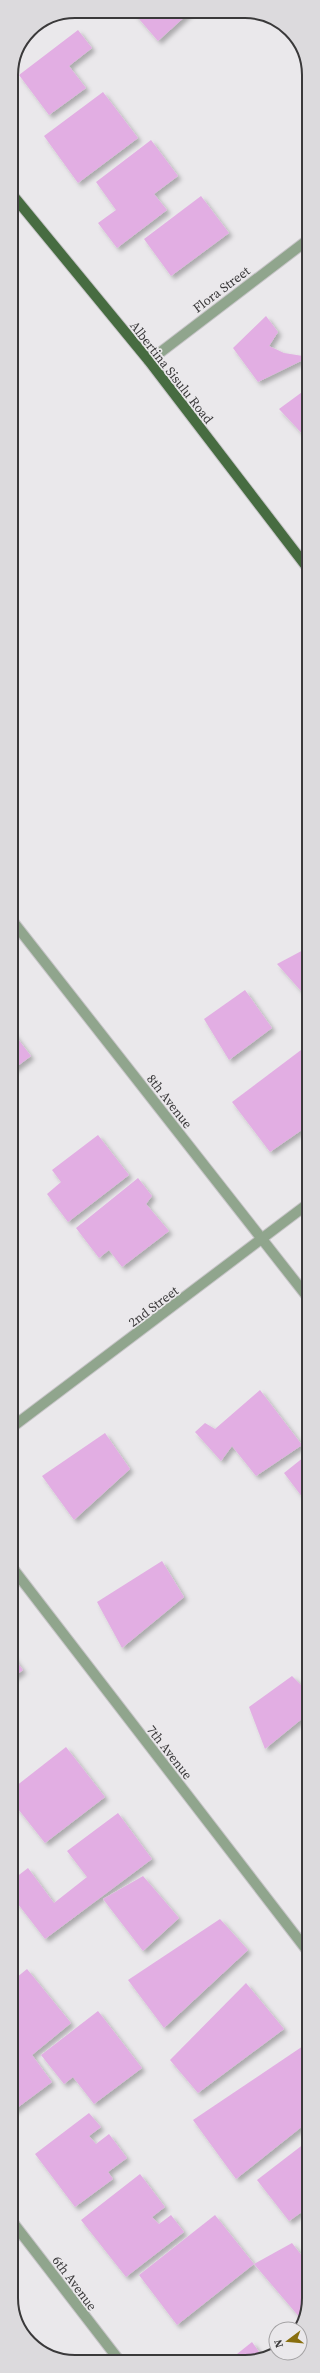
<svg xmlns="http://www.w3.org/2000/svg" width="320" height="2373" font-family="'Source Serif 4',serif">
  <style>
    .building { fill: #e2aee3; filter: url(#shadow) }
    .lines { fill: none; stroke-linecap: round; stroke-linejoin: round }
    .minor-casing { stroke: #c7c5c8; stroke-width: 12 }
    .major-casing { stroke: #c7c5c8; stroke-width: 12 }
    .minor { stroke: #90a58d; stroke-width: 10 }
    .major { stroke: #476c41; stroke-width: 10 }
    .labels { text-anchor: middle; stroke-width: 3.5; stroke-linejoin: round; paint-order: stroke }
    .street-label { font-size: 13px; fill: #3a393a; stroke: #eae8eb }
    .rim { fill: none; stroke: #3a393a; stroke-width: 2 }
  </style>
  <defs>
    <filter id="shadow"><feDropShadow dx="3.5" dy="3.5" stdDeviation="2" flood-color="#0004"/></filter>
  </defs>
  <rect width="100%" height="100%" fill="#eae8eb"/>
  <g class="building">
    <polygon points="133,12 190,12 158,41"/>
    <polygon points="78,30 92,48 69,66 86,88 49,115 19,75"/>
    <polygon points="103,92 138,138 78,183 44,136"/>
    <polygon points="151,140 178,176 154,194 167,210 117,248 98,223 116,210 96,182"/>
    <polygon points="201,196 229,233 171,276 144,239"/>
    <polygon points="266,316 278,332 269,346 284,353 309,357 258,382 233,348"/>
    <polygon points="309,387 309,441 279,409"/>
    <polygon points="309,947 309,1000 277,964"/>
    <polygon points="245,990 272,1028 229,1060 204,1019"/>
    <polygon points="11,1030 31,1056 11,1071"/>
    <polygon points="309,1044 309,1125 270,1152 232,1102"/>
    <polygon points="98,1135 129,1175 68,1222 47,1194 61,1182 52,1170"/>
    <polygon points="138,1178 152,1196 146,1204 169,1231 122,1267 109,1250 99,1258 76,1228"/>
    <polygon points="260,1390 302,1445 256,1476 232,1446 221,1461 195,1432 205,1423 215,1429"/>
    <polygon points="105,1433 130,1469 74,1520 42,1476"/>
    <polygon points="309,1453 309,1506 284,1473"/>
    <polygon points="162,1561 184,1597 122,1648 97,1602"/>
    <polygon points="11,1654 23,1670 11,1679"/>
    <polygon points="292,1676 309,1693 309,1713 265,1749 249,1707"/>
    <polygon points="66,1747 105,1797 45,1843 11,1800 11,1790"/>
    <polygon points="118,1813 152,1859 45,1939 11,1895 11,1881 28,1868 54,1903 87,1877 67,1851"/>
    <polygon points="143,1876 179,1918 143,1951 103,1899"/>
    <polygon points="220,1919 248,1950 164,2028 128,1980"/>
    <polygon points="27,1969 71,2023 32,2055 52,2082 13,2111 11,2108 11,1982"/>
    <polygon points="246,1983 284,2029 198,2093 170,2060"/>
    <polygon points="98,2011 142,2068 94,2104 73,2077 64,2084 41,2055"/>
    <polygon points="309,2042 309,2121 236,2179 193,2120"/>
    <polygon points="89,2113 101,2127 89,2136 96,2144 109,2134 127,2158 108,2172 113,2179 75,2207 35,2154"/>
    <polygon points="309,2140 309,2207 289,2221 257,2180"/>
    <polygon points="140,2174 165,2207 152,2217 159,2224 171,2215 184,2232 126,2277 81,2220"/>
    <polygon points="215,2215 254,2264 177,2325 139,2275"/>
    <polygon points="292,2243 309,2265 309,2298 301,2319 254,2264"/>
    <polygon points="252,2342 262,2356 250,2362 227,2362"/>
  </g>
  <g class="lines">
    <g class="minor-casing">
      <g id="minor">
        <polyline points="149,361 309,239"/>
        <polyline points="11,919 309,1299"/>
        <polyline points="11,1428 309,1203"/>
        <polyline points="11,1566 309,1953"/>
        <polyline points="11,2220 119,2360"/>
      </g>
    </g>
    <g class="major-casing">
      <polyline id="major" points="11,193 149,361 309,570"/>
    </g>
    <use href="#minor" class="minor"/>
    <use href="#major" class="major"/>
  </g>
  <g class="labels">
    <g class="street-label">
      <text transform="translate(221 289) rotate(-37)" y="5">Flora Street</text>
      <text transform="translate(172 372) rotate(52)" y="5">Albertina Sisulu Road</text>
      <text transform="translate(170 1101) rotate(52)" y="5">8th Avenue</text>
      <text transform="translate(153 1306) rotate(-37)" y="5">2nd Street</text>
      <text transform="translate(170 1752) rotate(52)" y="5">7th Avenue</text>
      <text transform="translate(75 2283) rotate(53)" y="5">6th Avenue</text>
    </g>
  </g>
  <path d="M0 0H320V2373H0ZM75 18H245A57 57 0 0 1 302 75V2298A57 57 0 0 1 245 2355H75A57 57 0 0 1 18 2298V75A57 57 0 0 1 75 18Z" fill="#dcdadd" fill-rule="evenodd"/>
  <path class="rim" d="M75 18H245A57 57 0 0 1 302 75V2298A57 57 0 0 1 245 2355H75A57 57 0 0 1 18 2298V75A57 57 0 0 1 75 18Z"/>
  <g transform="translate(288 2341) rotate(254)"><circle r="19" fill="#eae8eb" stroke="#a4a2a4"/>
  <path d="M0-3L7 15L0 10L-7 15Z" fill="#886e0e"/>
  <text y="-6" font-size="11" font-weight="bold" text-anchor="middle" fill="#3a393a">N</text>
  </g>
</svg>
